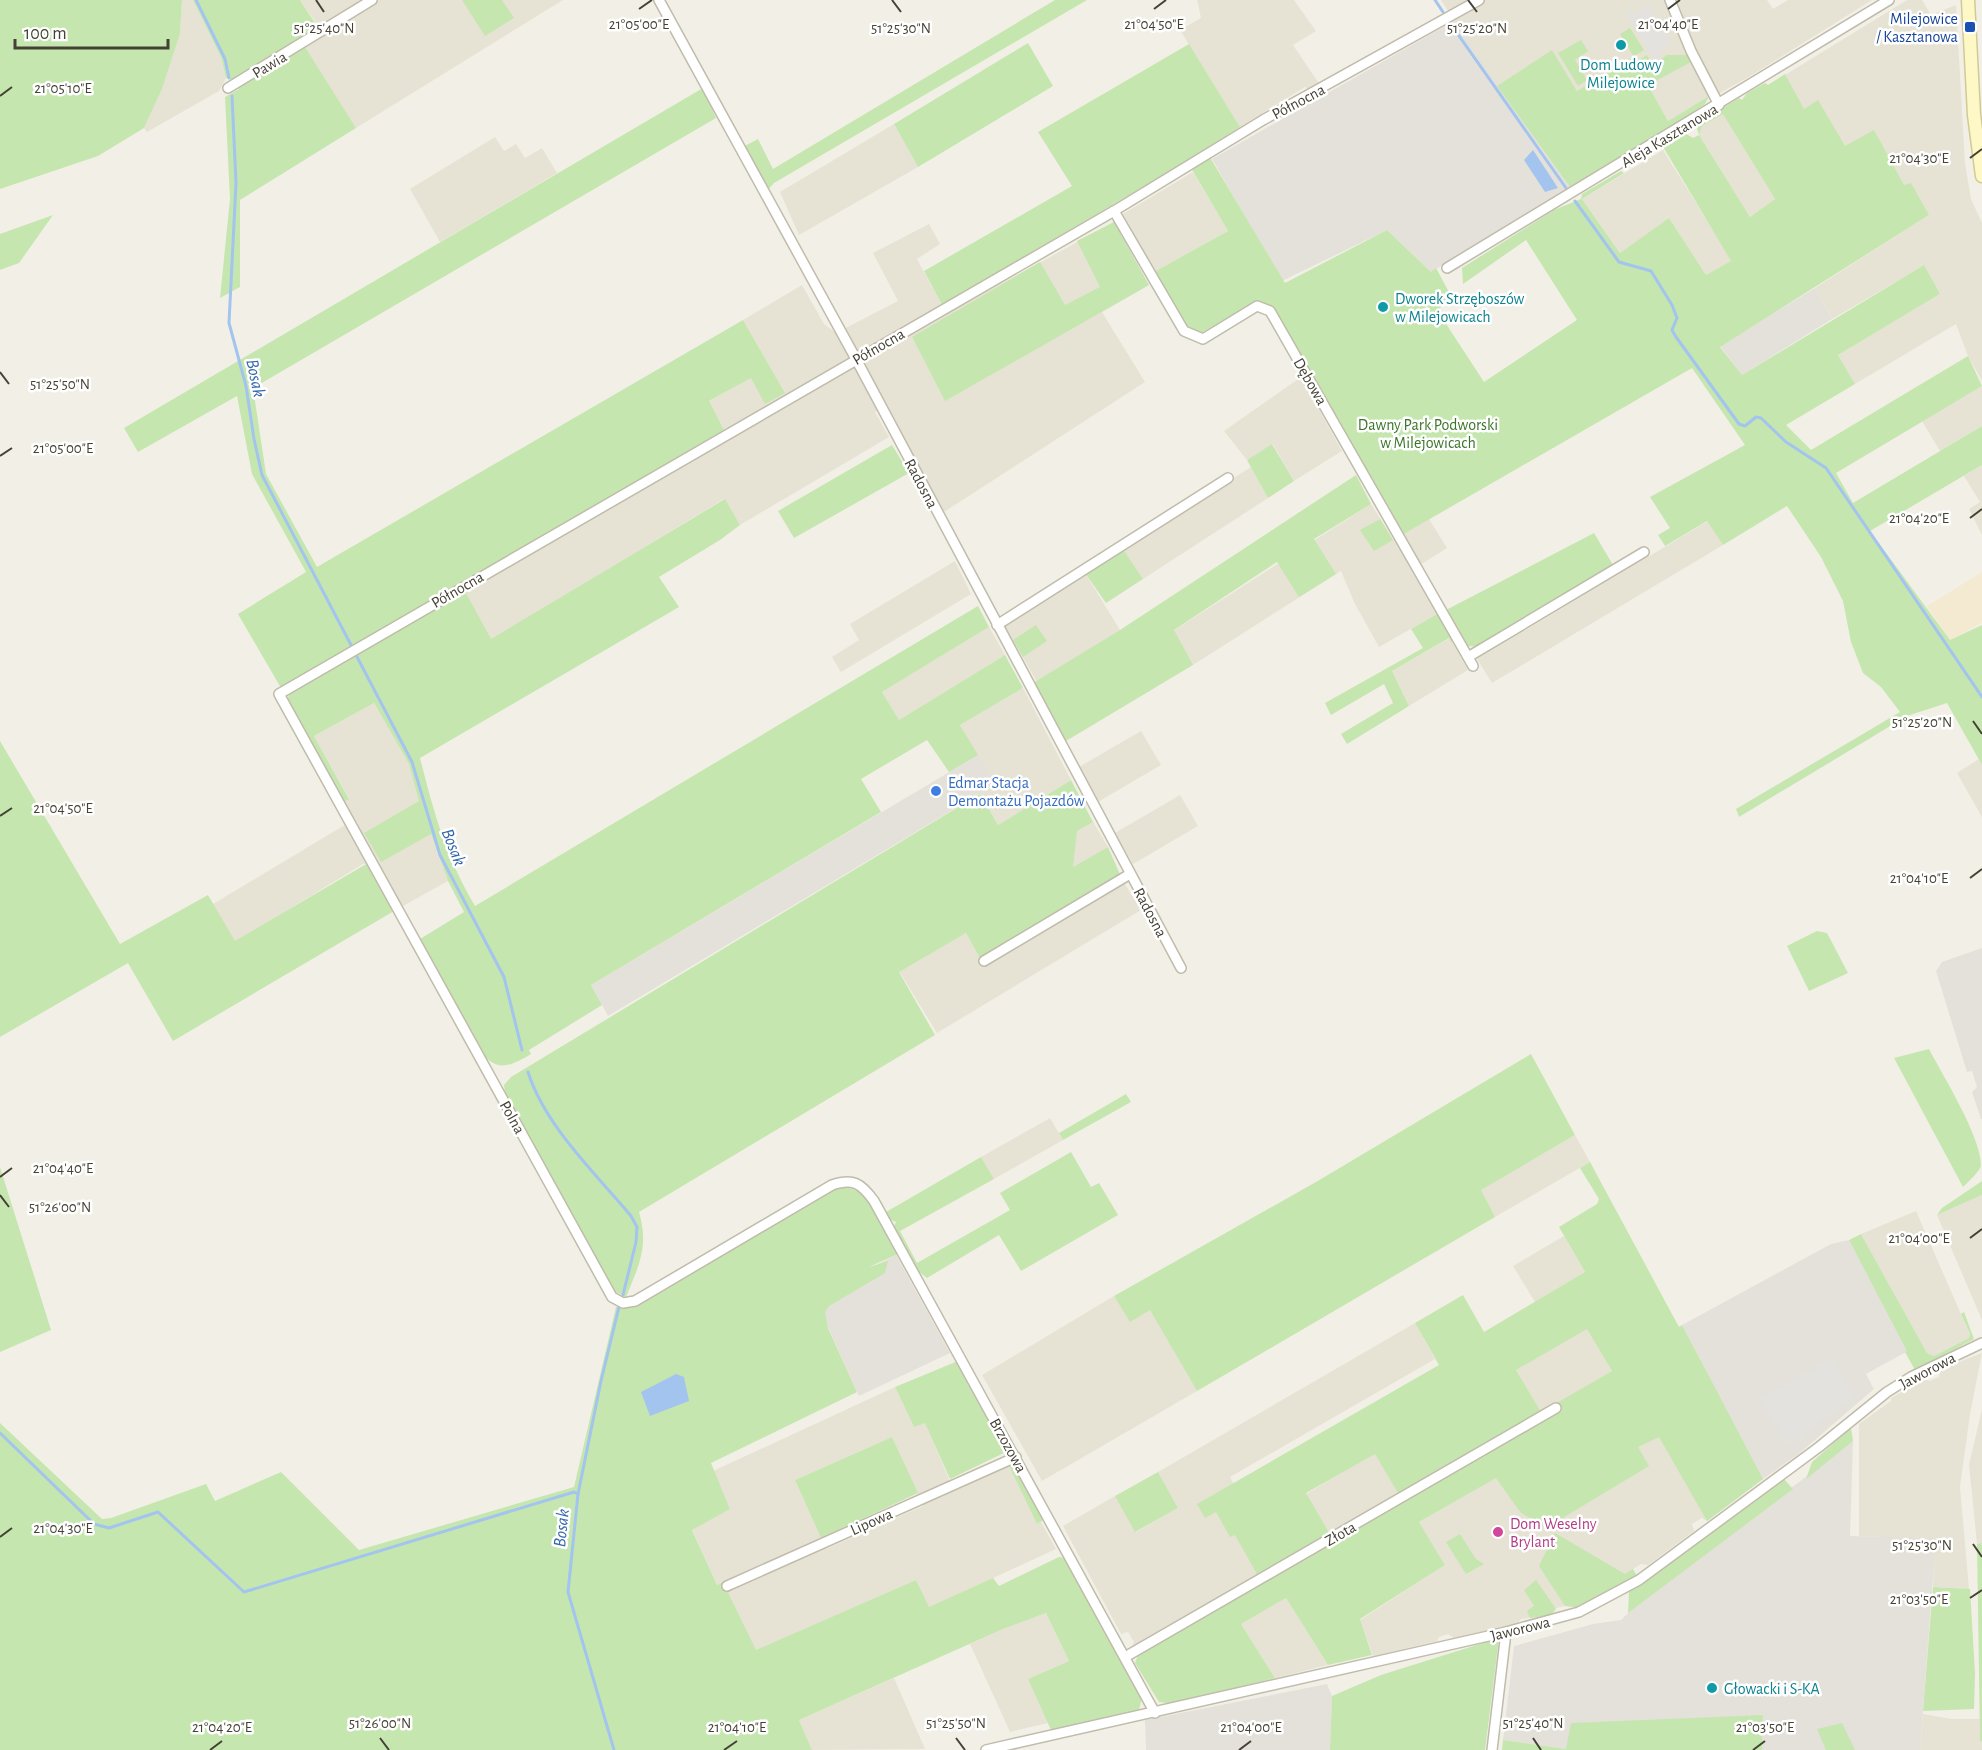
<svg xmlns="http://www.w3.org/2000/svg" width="1982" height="1750" font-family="'Alegreya Sans',sans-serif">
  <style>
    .residential { fill: #e6e3d4; fill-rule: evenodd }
    .commercial { fill: #f4ead1 }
    .industrial { fill: #e4e1da }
    .green { fill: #c5e6af; fill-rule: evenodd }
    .parking { fill: #e3e2de }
    .water { fill: #a3c4ee }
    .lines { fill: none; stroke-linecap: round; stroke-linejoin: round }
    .stream { stroke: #a3c4ee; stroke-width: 3 }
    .minor-casing { stroke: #c0bcab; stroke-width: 12 }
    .secondary-casing { stroke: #d1ca97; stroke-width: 15 }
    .minor { stroke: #fff; stroke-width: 9 }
    .secondary { stroke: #fdf8c5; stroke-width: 12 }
    .ticks { fill: none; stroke: #454135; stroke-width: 2 }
    .transit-dot { fill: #1a4fb4; stroke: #fff; stroke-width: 2 }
    .culture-dot { fill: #0f9aa8; stroke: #fff; stroke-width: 2 }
    .shop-dot { fill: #3f7fe0; stroke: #fff; stroke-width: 2 }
    .hotel-dot { fill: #d1479c; stroke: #fff; stroke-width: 2 }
    .labels { text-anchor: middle; stroke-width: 5; stroke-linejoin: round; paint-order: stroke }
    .transit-label { font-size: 16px; fill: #164399; stroke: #fff; text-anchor: end }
    .street-label { font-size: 16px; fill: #454135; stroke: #fff }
    .culture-label { font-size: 16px; fill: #0d838f; stroke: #fff; text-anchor: start }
    .park-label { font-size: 16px; fill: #3b752a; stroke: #fff }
    .shop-label { font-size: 16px; fill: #366cbe; stroke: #fff; text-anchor: start }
    .hotel-label { font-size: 16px; fill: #b23c85; stroke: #fff; text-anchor: start }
    .water-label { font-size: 18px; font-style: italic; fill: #3266ad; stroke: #fff }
    .ticks-label { font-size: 15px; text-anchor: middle; fill: #454135; stroke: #fff; stroke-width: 5; stroke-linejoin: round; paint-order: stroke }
  </style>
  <rect width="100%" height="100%" fill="#f2f0e6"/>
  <g class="residential">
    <polygon points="182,0 193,0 221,57 226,78 219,91 147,132 144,128 162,89 180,34"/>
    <polygon points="300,0 563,0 356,128 304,47 319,27"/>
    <polygon points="1197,0 1294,0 1316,31 1293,45 1320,85 1309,90 1305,87 1240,127 1180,30 1201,18"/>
    <polygon points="1441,0 1767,0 1773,9 1788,0 1872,0 1747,78 1720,93 1709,96 1668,121 1646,81 1577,91 1552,51 1497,86"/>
    <polygon points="1907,0 1922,0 1931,15 1956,5 1965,163 1971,199 1982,223 1982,381 1968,356 1956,324 1855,384 1838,355 1940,294 1923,266 1832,319 1815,288 1929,215 1904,185 1845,146 1804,109 1743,146 1775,199 1750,217 1699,135 1702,126"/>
    <polygon points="894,124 918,167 799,235 780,192"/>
    <polygon points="495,137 504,151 516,144 525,158 542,148 557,173 440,242 410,189"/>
    <polygon points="1663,150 1732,261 1706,275 1669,218 1621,254 1582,199"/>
    <polygon points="1193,172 1228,231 1154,272 1123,214"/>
    <path d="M1114,222L1149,285L1102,312L1145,382L944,512L887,405L875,412L889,437L740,525L724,499L490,640L465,591L728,437L708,402L752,377L785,393L743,320L802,285L824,324L836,333L898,301L873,253L929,224L940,244L917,259L945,311L1008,280ZM912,337L972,384L945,400Z"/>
    <polygon points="1301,377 1342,451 1294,481 1273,444 1247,460 1224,431"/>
    <polygon points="1982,386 1982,426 1940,451 1922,421"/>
    <polygon points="1982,465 1982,535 1969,509 1980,502 1964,476"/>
    <polygon points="1251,467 1268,498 1143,579 1123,549"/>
    <polygon points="1371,504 1393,539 1395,538 1437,614 1379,647 1355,604 1341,571 1193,665 1173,631"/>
    <polygon points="1429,519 1447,548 1420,565 1402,535"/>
    <polygon points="1708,521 1723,545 1492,683 1477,659"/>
    <polygon points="955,561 971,594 841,672 832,657 859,640 850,624"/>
    <polygon points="1082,568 1120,630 1037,682 1000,618"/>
    <polygon points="989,627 1005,655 899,720 882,692"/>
    <polygon points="1450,638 1468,670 1409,706 1392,671"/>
    <polygon points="1023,688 1071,780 998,825 980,794 949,772 977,755 960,725"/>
    <polygon points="374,703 409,764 425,800 365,833 431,834 448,881 394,911 368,864 363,864 235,942 213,904 353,820 344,802 349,798 314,736"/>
    <polygon points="1141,731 1161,765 1098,802 1079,767"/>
    <polygon points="1979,759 1982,765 1982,817 1957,773"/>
    <polygon points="1180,795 1198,826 1133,864 1115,833"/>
    <polygon points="1093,822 1108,847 1054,879 1040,850"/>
    <polygon points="1123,881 1141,910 937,1033 899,971 966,933 984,964"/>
    <polygon points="1050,1118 1063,1140 994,1179 981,1157"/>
    <polygon points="1575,1135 1590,1162 1495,1217 1480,1190"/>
    <polygon points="1982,1195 1982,1320 1937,1215"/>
    <polygon points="1916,1211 1970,1335 1969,1338 1934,1356 1927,1353 1861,1234"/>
    <polygon points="1564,1236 1585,1272 1535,1302 1513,1266"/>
    <polygon points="1114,1296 1130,1321 1150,1309 1197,1391 1042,1481 982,1375"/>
    <polygon points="1415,1323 1435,1359 1230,1477 1255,1523 1258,1576 1130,1650 1134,1642 1128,1632 1121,1634 1063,1526 1115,1496 1136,1532 1178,1508 1158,1472"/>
    <polygon points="1587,1328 1612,1371 1541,1413 1516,1370"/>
    <polygon points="1982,1353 1970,1414 1960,1487 1969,1589 1933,1587 1935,1539 1859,1536 1859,1424 1891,1401 1891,1398 1926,1378 1929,1381 1939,1377 1941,1369"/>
    <polygon points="1701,1359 1763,1479 1707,1521 1702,1518 1692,1524 1694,1531 1648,1565 1641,1564 1575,1607 1565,1606 1553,1609 1551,1615 1521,1619 1518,1623 1454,1638 1448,1634 1439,1637 1437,1641 1373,1656 1360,1620 1445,1565 1419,1522"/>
    <path d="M895,1387L914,1427L925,1422L954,1491L1009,1466L1037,1523L1041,1522L1056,1549L928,1608L916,1580L756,1651L723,1582L717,1585L692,1529L730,1509L713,1471ZM892,1437L923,1506L826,1549L795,1480Z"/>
    <polygon points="1982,1409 1982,1543 1977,1544 1969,1465"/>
    <polygon points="1375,1453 1399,1495 1330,1534 1306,1494"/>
    <polygon points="1286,1598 1328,1665 1275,1678 1241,1624"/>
    <polygon points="1046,1613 1069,1661 1028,1679 1048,1723 1010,1732 970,1644 1003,1629"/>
    <polygon points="894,1678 925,1749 812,1750 799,1720"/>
    <polygon points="1923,1714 1952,1719 1981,1719 1982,1750 1920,1750"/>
  </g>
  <polygon class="commercial" points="1982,572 1982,623 1950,640 1927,606"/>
  <g class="industrial">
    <polygon points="1454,21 1570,187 1431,272 1387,230 1282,281 1212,159"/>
    <polygon points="1815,288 1832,319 1742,375 1720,346"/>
    <polygon points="978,755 996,784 608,1016 591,985"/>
    <polygon points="1982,948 1982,1119 1981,1119 1972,1092 1977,1087 1972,1071 1967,1072 1936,971 1942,962"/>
    <polygon points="1849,1240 1908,1351 1866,1374 1874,1389 1801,1452 1763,1479 1682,1325 1831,1244"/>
    <polygon points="896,1255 950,1353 859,1396 814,1296"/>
    <polygon points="1853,1441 1850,1536 1936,1538 1920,1750 1762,1750 1763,1716 1566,1749 1503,1740 1514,1646 1593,1624 1621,1620 1633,1608"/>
    <polygon points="1327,1684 1332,1696 1330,1750 1146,1750 1145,1720"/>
  </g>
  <g class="green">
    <polygon points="0,0 182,0 180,34 162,89 144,128 98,156 0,189"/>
    <polygon points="193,0 300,0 323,35 305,47 356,128 240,200 240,287 220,298 230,199 225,97 239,89 233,80 226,78 221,57"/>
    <polygon points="462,0 502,0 514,18 485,36"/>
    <polygon points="1055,0 1087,0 774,183 767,191 743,147 758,139 773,169"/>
    <polygon points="1630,28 1644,50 1634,56 1637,61 1647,55 1653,65 1667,55 1687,55 1693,61 1648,85 1668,121 1709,96 1705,104 1630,155 1570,187 1497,86 1552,50 1577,91 1634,57 1620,34"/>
    <polygon points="1581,40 1588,51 1575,60 1587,80 1578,86 1558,53"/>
    <polygon points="1028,43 1053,86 918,167 894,124"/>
    <path d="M1189,44L1240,127L1205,149L1285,283L1387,230L1431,272L1436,268L1450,294V301L1437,310L1484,382L1577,320L1526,240L1463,284L1462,268L1554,210L1581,199L1582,194L1621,171L1624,173L1582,199L1620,253L1669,218L1706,275L1731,261L1662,145L1683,132L1693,138L1699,135L1697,128L1698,123L1739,98L1742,100L1747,93L1765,83L1768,85L1785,74L1804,109L1818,100L1845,146L1874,130L1904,185L1911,183L1929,215L1720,347L1742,375L1924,265L1940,294L1838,355L1855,384L1786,425L1811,450L1968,356L1982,386L1836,473L1853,503L1982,426V465L1870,531L1950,640L1982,625V765L1947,703L1907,716L1739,817L1736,809L1900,712L1881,687L1863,673L1851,642L1843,601L1821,557L1787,506L1723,545L1707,521L1665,546L1658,535L1670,528L1650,497L1745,445L1692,368L1402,535L1275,309L1256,301L1201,333L1185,325L1154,272L1228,231L1187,161L942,305L924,271L1072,186L1038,132ZM1723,114L1775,199L1750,217L1699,135L1702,126Z"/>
    <polygon points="703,88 716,118 253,388 266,474 317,567 743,320 785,393 765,404 751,378 709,401 724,430 281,688 238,614 306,572 252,474 237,396 138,452 124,428"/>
    <polygon points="53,215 19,263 0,270 0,234"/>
    <polygon points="1114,222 1149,285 945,401 912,337 1040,262 1065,305 1100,287 1077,241"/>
    <polygon points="1272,444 1294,481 1268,498 1247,460"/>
    <polygon points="892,445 909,473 794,538 778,511"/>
    <polygon points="1356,475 1371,504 1314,539 1336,574 1299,597 1277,562 1174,630 1193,665 1066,741 1033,683 1120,630"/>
    <path d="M725,499L740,525L720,540L659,577L679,607L420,758C434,813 446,857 475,906L978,606L989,627L882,692L899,720L1005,655L1023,688L960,725L978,755L949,772L927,740L861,779L881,812L591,985L602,1005L529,1050L531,1054C511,1066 497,1073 481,1052L420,939L464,912L448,881L431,834L381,862L364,833L419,801L409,764L374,703L314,736L349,799L344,802L292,712L287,700L289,695L465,591L491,639Z"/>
    <polygon points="1380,519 1393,540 1374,551 1360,530"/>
    <polygon points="1594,533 1613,565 1482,647 1467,646 1446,610"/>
    <polygon points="1123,549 1143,579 1106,603 1085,573"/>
    <polygon points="1437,614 1453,637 1452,643 1449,638 1392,671 1409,706 1347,744 1341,734 1393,703 1384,684 1331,715 1325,703 1423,648 1411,629"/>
    <polygon points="1036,625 1047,641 1023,657 1013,640"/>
    <polygon points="0,741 120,944 208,895 235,941 368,863 394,911 173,1041 128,963 0,1037"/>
    <path d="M1071,780L1093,822L1077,831L1073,867L1108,847L1123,881L984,965L966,933L899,972L935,1035L639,1212C649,1247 639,1265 626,1297L612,1290L505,1093L504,1085L511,1077L980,794L998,825Z"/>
    <polygon points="1817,931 1827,933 1848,973 1809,991 1787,946"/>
    <path d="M1929,1049C1942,1074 1982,1138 1981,1166C1978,1173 1969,1181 1963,1187L1894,1058Z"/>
    <polygon points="1531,1054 1575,1135 1481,1190 1495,1217 1197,1391 1150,1310 1130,1322 1114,1296 1316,1182"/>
    <polygon points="1126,1094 1131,1102 1063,1140 1059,1133"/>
    <polygon points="1071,1152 1091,1187 1099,1183 1118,1215 1021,1271 999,1235 927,1278 918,1271 893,1228 896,1222 889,1219 886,1212 981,1157 994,1179 900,1231 917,1263 1010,1210 1000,1193"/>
    <path d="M1590,1162L1679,1327L1682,1325L1763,1479L1707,1521L1659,1437L1638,1447L1649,1466L1546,1528L1520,1512L1496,1478L1419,1522L1445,1565L1360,1619L1372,1655L1328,1665L1286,1598L1241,1624L1275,1678L1174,1704L1159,1702L1135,1663L1138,1655L1258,1576L1235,1535L1230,1537L1216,1512L1205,1518L1197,1504L1439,1365L1415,1323L1463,1295L1484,1332L1585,1272L1559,1227L1597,1204L1599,1199L1580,1168ZM1587,1329L1612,1371L1541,1412L1516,1370ZM1375,1454L1399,1495L1330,1534L1306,1493Z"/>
    <polygon points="0,1167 51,1330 0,1352"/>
    <polygon points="1982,1181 1982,1195 1937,1215 1942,1208"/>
    <path d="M843,1187C873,1189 886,1230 900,1253L869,1267L888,1261L885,1273L829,1306L825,1312L828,1328L857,1392L711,1463L730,1509L692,1530L717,1585L723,1582L756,1650L916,1580L929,1607L993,1578L999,1586L1059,1557L1066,1558L1142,1697L1139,1710L1051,1730L1028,1679L1069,1661L1046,1613L1003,1629L799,1720L812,1750H0V1423L102,1519L111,1518L206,1484L215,1501L281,1472L359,1550L574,1487L616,1307H628L832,1190Z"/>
    <polygon points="1861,1234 1927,1353 1934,1356 1969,1338 1970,1334 1961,1314 1964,1312 1974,1339 1915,1370 1905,1352 1907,1351 1849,1240"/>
    <polygon points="958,1361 1006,1452 950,1479 925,1423 914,1427 895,1387"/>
    <polygon points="1851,1428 1853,1441 1806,1479 1812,1462"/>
    <polygon points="892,1437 918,1493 821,1538 795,1480"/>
    <polygon points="1016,1465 1045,1519 1037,1524 1009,1466"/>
    <polygon points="1158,1472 1178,1508 1135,1532 1115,1496"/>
    <polygon points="1784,1479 1793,1489 1628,1613 1629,1592"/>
    <polygon points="1555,1533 1625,1574 1633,1569 1637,1576 1576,1610 1575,1607 1565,1606 1539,1566"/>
    <polygon points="1460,1534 1476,1559 1484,1564 1466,1574 1446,1542"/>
    <polygon points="1982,1543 1982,1741 1980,1742 1977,1544"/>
    <polygon points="1536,1580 1556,1609 1551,1615 1530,1618 1527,1611 1534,1606 1524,1590"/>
    <polygon points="1933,1587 1970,1589 1975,1673 1974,1709 1923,1711"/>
    <polygon points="1499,1638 1485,1750 1330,1750 1332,1696 1381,1675"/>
    <polygon points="1763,1715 1762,1750 1502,1750 1503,1740 1566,1749 1571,1723"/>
    <polygon points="1842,1723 1855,1750 1826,1750 1817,1729"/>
  </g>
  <g class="parking">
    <polygon points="1648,5 1672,43 1658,52 1662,58 1656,62 1625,13 1631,9 1634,14"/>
    <polygon points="1832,1358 1854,1397 1788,1445 1760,1399"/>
  </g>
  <g class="water">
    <polygon points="1533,150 1558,188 1545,192 1524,160"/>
    <polygon points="676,1374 684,1377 689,1401 650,1416 641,1392"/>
  </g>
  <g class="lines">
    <g class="stream">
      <polyline points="196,0 225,59 229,78"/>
      <polyline points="1435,0 1443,12"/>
      <polyline points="1450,23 1566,188"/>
      <polyline points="232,96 236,183 229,323 246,386 254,439 262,475 351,645"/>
      <polyline points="1575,201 1619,262 1651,271 1672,305 1677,318 1672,330 1676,337 1739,424 1745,426 1756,417 1761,418 1786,442 1826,468 1982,697"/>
      <polyline points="356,655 412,762 440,855 504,977 522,1050"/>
      <path d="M528,1072C545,1126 596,1174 631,1216L637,1227L636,1242L623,1295"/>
      <polyline points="0,1433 94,1524 109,1528 158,1512 244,1592 574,1492 578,1494"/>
      <polyline points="614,1750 568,1592 578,1494 601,1381 619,1307"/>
    </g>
    <g class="minor-casing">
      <g id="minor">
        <polyline points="659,0 856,359 1181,968"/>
        <polyline points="1670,0 1691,51 1719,105"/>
        <polyline points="228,88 372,0"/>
        <polyline points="1114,211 1184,331 1203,339 1257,306 1270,311 1473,666"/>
        <polyline points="1447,268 1889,0"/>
        <polyline points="997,625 1228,478"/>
        <polyline points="1468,657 1644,552"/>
        <polyline points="984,961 1130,874"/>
        <polyline points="727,1586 1016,1457"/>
        <polyline points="1125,1657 1556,1408"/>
        <path d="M1155,1713L874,1201C861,1183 853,1178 832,1185L635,1301L623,1303L612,1297L279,694L1114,211L1263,120L1479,0"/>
        <polyline points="986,1750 1506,1632 1579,1612 1639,1580 1819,1447 1887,1392 1911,1377 1982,1343"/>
        <polyline points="1492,1750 1506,1632"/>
      </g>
    </g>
    <g class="secondary-casing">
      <polyline id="secondary" points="1968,0 1974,115 1982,176"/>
    </g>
    <use href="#minor" class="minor"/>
    <use href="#secondary" class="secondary"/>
  </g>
  <path class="ticks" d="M316,0L324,12M892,0L901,12M1468,0L1477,12M639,9L652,0M1154,9L1166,0M1668,9L1680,0M0,96L12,87M1970,158L1982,149M0,372L9,384M0,456L12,448M1970,518L1982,509M1973,721L1982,734M0,816L12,808M1970,878L1982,869M0,1177L12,1168M0,1195L9,1207M1970,1238L1982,1229M0,1537L12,1528M1973,1544L1982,1557M1970,1598L1982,1590M380,1738L389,1750M956,1738L965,1750M1533,1738L1541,1750M210,1750L222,1741M724,1750L737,1741M1239,1750L1251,1741M1753,1750L1765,1741"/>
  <rect class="transit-dot" x="1964" y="21" width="12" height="12" rx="3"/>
  <g class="culture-dot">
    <circle cx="1621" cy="45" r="6"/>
    <circle cx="1383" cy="307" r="6"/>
    <circle cx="1712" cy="1688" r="6"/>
  </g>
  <circle class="shop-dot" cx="936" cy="791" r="6"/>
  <circle class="hotel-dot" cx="1498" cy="1532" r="6"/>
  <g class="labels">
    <g class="transit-label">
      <text x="1958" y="24">Milejowice<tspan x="1958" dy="18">/ Kasztanowa</tspan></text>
    </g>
    <g class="street-label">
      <text transform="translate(269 64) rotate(-31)" y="6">Pawia</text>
      <text transform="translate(1298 101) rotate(-28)" y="6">Północna</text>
      <text transform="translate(1669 135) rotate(-31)" y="6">Aleja Kasztanowa</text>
      <text transform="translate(878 346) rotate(-30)" y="6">Północna</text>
      <text transform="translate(1311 381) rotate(60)" y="6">Dębowa</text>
      <text transform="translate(922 483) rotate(62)" y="6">Radosna</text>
      <text transform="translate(457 589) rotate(-30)" y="6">Północna</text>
      <text transform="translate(1151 912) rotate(62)" y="6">Radosna</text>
      <text transform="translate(513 1117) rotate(61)" y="6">Polna</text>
      <text transform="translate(1927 1370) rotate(-28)" y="6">Jaworowa</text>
      <text transform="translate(1009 1445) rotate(61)" y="6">Brzozowa</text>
      <text transform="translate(871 1521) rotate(-24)" y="6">Lipowa</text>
      <text transform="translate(1340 1533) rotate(-30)" y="6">Złota</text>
      <text transform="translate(1520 1628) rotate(-14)" y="6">Jaworowa</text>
    </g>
    <g class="culture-label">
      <text x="1621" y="70" text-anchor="middle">Dom Ludowy<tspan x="1621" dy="18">Milejowice</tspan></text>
      <text x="1395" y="304">Dworek Strzęboszów<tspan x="1395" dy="18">w Milejowicach</tspan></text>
      <text x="1724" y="1694">Głowacki i S-KA</text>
    </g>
    <g class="park-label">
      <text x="1428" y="430">Dawny Park Podworski<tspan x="1428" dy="18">w Milejowicach</tspan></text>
    </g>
    <g class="shop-label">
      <text x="948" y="788">Edmar Stacja<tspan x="948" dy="18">Demontażu Pojazdów</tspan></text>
    </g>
    <g class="hotel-label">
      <text x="1510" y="1529">Dom Weselny<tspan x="1510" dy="18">Brylant</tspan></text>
    </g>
    <g class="water-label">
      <text transform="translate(256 378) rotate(78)" y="6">Bosak</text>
      <text transform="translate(454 847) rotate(68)" y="6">Bosak</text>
      <text transform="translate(561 1528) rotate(-84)" y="6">Bosak</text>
    </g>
  </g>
  <g class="ticks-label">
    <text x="1154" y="29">21°04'50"E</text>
    <text x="639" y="29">21°05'00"E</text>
    <text x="1668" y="29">21°04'40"E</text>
    <text x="324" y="33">51°25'40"N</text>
    <text x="901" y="33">51°25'30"N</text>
    <text x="1477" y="33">51°25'20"N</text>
    <text x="63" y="93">21°05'10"E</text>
    <text x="1919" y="163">21°04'30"E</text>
    <text x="60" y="389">51°25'50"N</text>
    <text x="63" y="453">21°05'00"E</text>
    <text x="1919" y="523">21°04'20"E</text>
    <text x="1922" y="727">51°25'20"N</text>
    <text x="63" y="813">21°04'50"E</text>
    <text x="1919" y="883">21°04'10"E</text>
    <text x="63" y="1173">21°04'40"E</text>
    <text x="60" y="1212">51°26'00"N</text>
    <text x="1919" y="1243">21°04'00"E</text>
    <text x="63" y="1533">21°04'30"E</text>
    <text x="1922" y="1550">51°25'30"N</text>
    <text x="1919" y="1604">21°03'50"E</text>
    <text x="380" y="1728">51°26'00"N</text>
    <text x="956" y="1728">51°25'50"N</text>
    <text x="1533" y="1728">51°25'40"N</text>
    <text x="222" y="1732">21°04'20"E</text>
    <text x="737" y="1732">21°04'10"E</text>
    <text x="1251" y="1732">21°04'00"E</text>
    <text x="1765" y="1732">21°03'50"E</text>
  </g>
  <path d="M15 39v9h153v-9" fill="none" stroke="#454135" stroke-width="3"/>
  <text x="24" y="39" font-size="18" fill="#454135" stroke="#ffffff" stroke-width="4.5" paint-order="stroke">100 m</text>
</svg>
